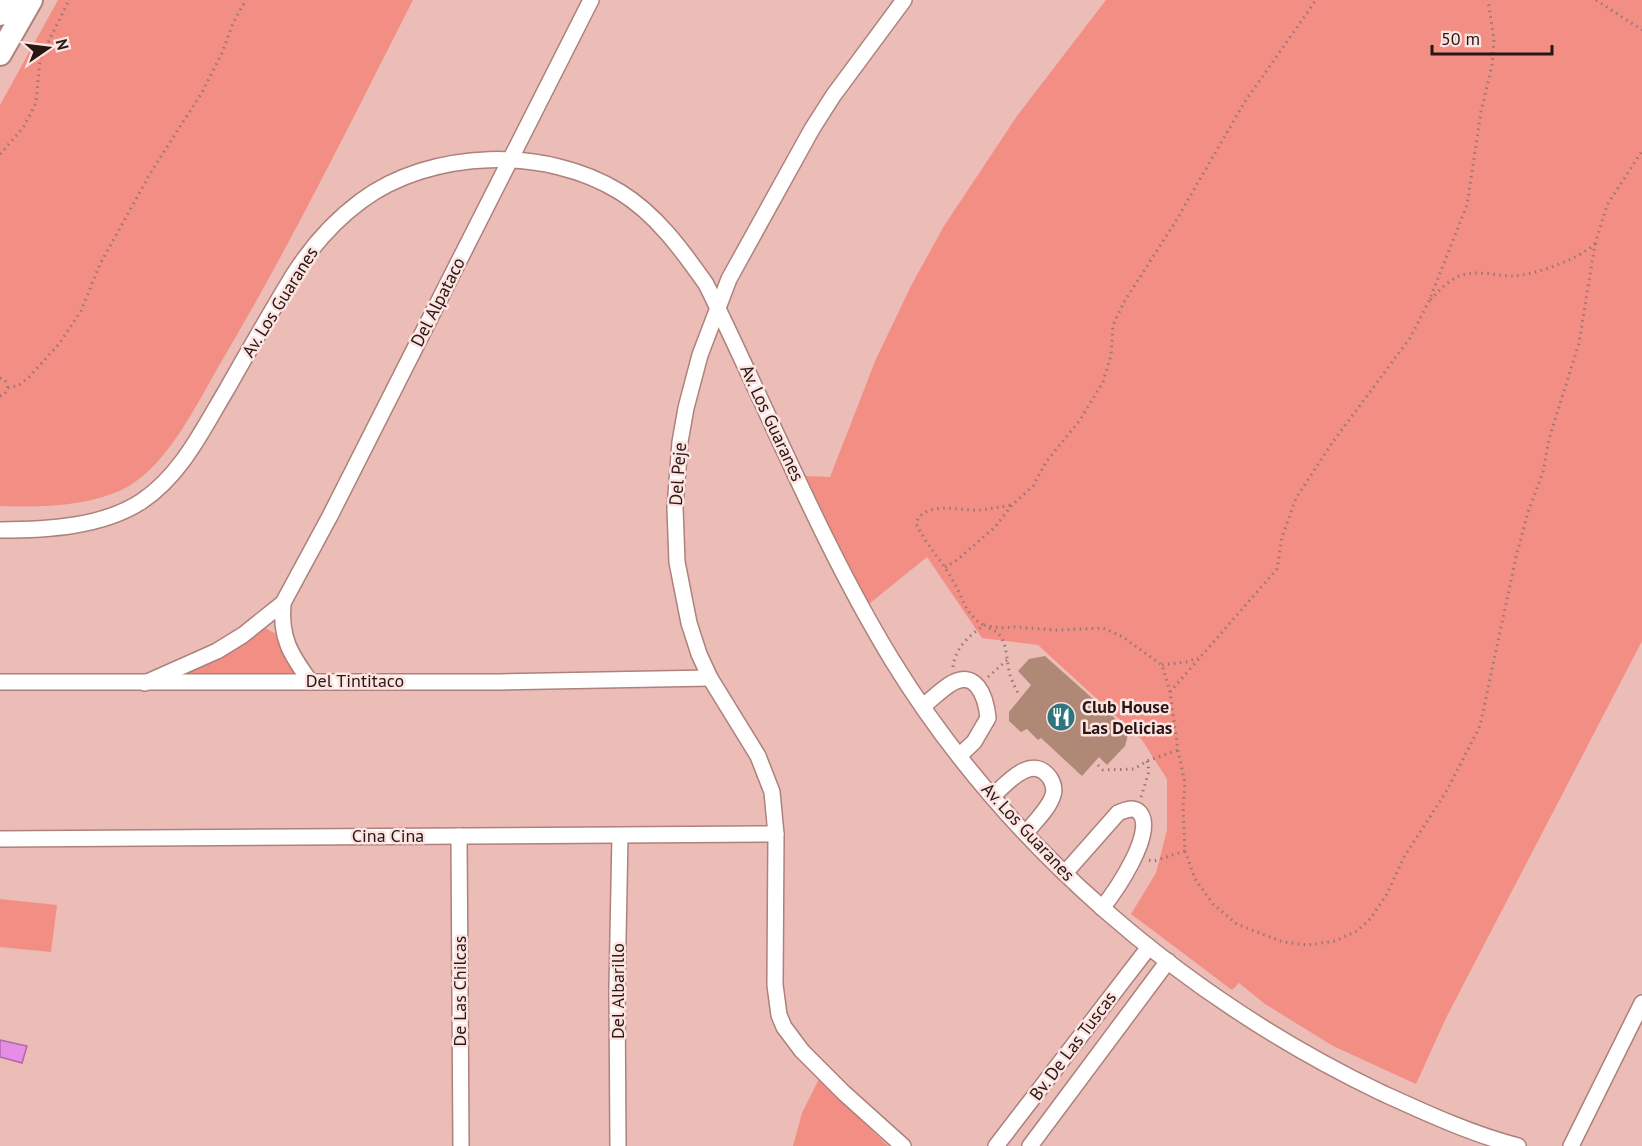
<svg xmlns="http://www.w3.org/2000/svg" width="1642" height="1146" font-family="'PT Sans',sans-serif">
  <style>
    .green { fill: #f28e83 }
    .water { fill: #e78ce7; stroke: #ae69a8; stroke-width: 1.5 }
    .building { fill: #af8876 }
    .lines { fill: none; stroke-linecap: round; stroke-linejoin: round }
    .minor-casing { stroke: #ad817c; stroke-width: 18 }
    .primary-casing { stroke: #ad817c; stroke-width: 26 }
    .path { stroke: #997773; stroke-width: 3; stroke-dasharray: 1.5 4.5; stroke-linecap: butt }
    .minor { stroke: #fff; stroke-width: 15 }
    .primary { stroke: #fff; stroke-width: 22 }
    .labels { text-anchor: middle; stroke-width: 5; stroke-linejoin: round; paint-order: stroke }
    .street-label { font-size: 18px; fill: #281715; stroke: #fde4e1 }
    .poi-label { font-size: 18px; font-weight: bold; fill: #281715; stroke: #fde4e1; text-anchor: start }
  </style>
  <rect width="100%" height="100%" fill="#ecbdb7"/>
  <g class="green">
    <path d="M58,0H413C351,122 290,246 220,364C198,402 170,460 132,484C98,506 40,508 0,506V105Z"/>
    <polygon points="1106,0 1642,0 1642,641 1446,1018 1416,1084 1333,1046 1265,1004 1239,983 1232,990 1131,914 1156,873 1167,830 1167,779 1142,740 1038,645 982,638 927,557 869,604 835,539 806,476 830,477 876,359 912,284 944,226 1017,116"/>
    <polygon points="265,628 278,635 294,670 292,675 183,677 182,672 259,629"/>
    <polygon points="0,899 57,905 51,952 0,947"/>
    <polygon points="819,1079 888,1146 793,1146 802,1113"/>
  </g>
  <polygon class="water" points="0,1040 27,1046 22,1063 0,1057"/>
  <polygon class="building" points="1045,656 1129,731 1125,746 1107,765 1099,757 1082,776 1041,738 1038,740 1027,729 1021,732 1009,721 1009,712 1031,685 1018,671 1029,659"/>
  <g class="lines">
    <g class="minor-casing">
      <g id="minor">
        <path d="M0,530C46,530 103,527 142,501C182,474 203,429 227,389C249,350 271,312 294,274C312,246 334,221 361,201C431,149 546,146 620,192C656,214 682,250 706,284C768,409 819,540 892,660C1007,847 1183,997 1380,1092C1424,1112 1471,1134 1518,1146"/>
        <path d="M283,603C280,637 290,654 310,681"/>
        <polyline points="0,682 499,682 710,678"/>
        <polyline points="145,683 217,651 243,635 283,603 330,516 591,0"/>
        <path d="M923,706C932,699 940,691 949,685C976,667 986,697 988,718L974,742L959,756"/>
        <path d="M993,796C1007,783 1032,753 1050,778C1053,783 1055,789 1053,795C1049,809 1034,822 1026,833"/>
        <polyline points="459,836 461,1146"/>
        <polyline points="0,839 776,834"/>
        <path d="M1065,873L1118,813C1125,810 1134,806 1140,813C1156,833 1115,892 1102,908"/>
        <polyline points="618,1146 617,988 620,836"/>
        <polyline points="903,1146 844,1093 802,1051 784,1027 779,1015 775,985 776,834 772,792 758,756 710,678 699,654 689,623 677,562 675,508 680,442 686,408 700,355 729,279 812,129 833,96 904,0"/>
        <polyline points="996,1146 1149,947"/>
        <polyline points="1030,1146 1168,961"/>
        <polyline points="1571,1146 1642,1003"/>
      </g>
    </g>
    <g class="primary-casing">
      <g id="primary">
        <polyline points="0,14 8,0"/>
        <polyline points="0,54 31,0"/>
      </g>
    </g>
    <g class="path">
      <polyline points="1596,0 1642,30"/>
      <polyline points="0,154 23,128 36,103 40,59 69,0"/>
      <polyline points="1595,244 1607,205 1642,151"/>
      <polyline points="0,378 5,380 8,388"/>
      <polyline points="0,396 4,395 8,388 19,385 29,377 59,344 81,311 100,264 151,172 201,94 222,53 233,23 246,0"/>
      <polyline points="945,567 957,560 995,527 1012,505 1033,486 1046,462 1080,420 1103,382 1111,355 1113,325 1124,302 1174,224 1244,103 1316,0"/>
      <path d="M983,625C963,612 964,598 952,579C941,559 925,544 916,523C925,500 960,511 978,510C989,509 1000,507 1012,505"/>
      <path d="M989,628C1009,635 1005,657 1010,675C1012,681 1015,687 1018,693"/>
      <polyline points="1162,665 1186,662 1198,658"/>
      <path d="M953,667C955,648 969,636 984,625L1000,628L1015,627L1056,630L1103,628L1123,637L1162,665L1170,692L1178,750L1185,783L1183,806L1185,851L1154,861L1148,860"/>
      <polyline points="988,677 1007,660"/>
      <polyline points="1170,692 1277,569 1282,537 1296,498 1332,443 1410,338 1429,301 1467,205 1481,112 1492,65 1494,40 1488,0"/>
      <polyline points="1098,765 1103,770 1134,769 1147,761 1178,750"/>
      <polyline points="1141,797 1149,771 1147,761"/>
      <path d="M1185,851L1195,879L1213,904L1237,924L1257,932L1283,942L1308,945L1335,941L1357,931L1370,919L1387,894L1404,857L1446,792L1480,726L1516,557L1528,512L1543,472L1549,439L1579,343L1595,244C1579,259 1535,275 1513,276C1497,276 1478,270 1462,275C1449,279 1439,291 1429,301"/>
    </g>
    <use href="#minor" class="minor"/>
    <use href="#primary" class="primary"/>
  </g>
  <defs>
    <g id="restaurant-disc" transform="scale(1.5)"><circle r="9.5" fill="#2d757f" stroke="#fde4e1"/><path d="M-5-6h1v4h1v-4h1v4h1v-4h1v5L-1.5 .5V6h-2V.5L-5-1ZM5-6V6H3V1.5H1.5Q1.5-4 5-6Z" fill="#fff"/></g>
  </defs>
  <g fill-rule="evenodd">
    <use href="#restaurant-disc" x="1061" y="717"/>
  </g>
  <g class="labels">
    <g class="street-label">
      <text transform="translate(280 302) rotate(-58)" y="6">Av. Los Guaranes</text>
      <text transform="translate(438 302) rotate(-63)" y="6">Del Alpataco</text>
      <text transform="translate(772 423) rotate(65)" y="6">Av. Los Guaranes</text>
      <text transform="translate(678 474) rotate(-86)" y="6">Del Peje</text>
      <text x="355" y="687">Del Tintitaco</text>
      <text transform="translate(1028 832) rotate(47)" y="6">Av. Los Guaranes</text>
      <text x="388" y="842">Cina Cina</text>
      <text transform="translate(460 991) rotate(-90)" y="6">De Las Chilcas</text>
      <text transform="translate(618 991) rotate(-90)" y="6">Del Albarillo</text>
      <text transform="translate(1073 1046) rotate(-53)" y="6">Bv. De Las Tuscas</text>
    </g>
    <g class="poi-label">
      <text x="1082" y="713">Club House<tspan x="1082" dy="21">Las Delicias</tspan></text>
    </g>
  </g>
  <g transform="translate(48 48) rotate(76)" stroke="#fde4e1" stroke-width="4.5" paint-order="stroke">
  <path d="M0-4.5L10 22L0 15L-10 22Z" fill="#281715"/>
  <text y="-9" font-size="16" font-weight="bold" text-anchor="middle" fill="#281715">N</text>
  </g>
  <path d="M1432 45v9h120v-9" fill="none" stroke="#281715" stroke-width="3"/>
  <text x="1441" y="45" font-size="18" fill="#281715" stroke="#fde4e1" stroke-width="4.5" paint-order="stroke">50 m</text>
</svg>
